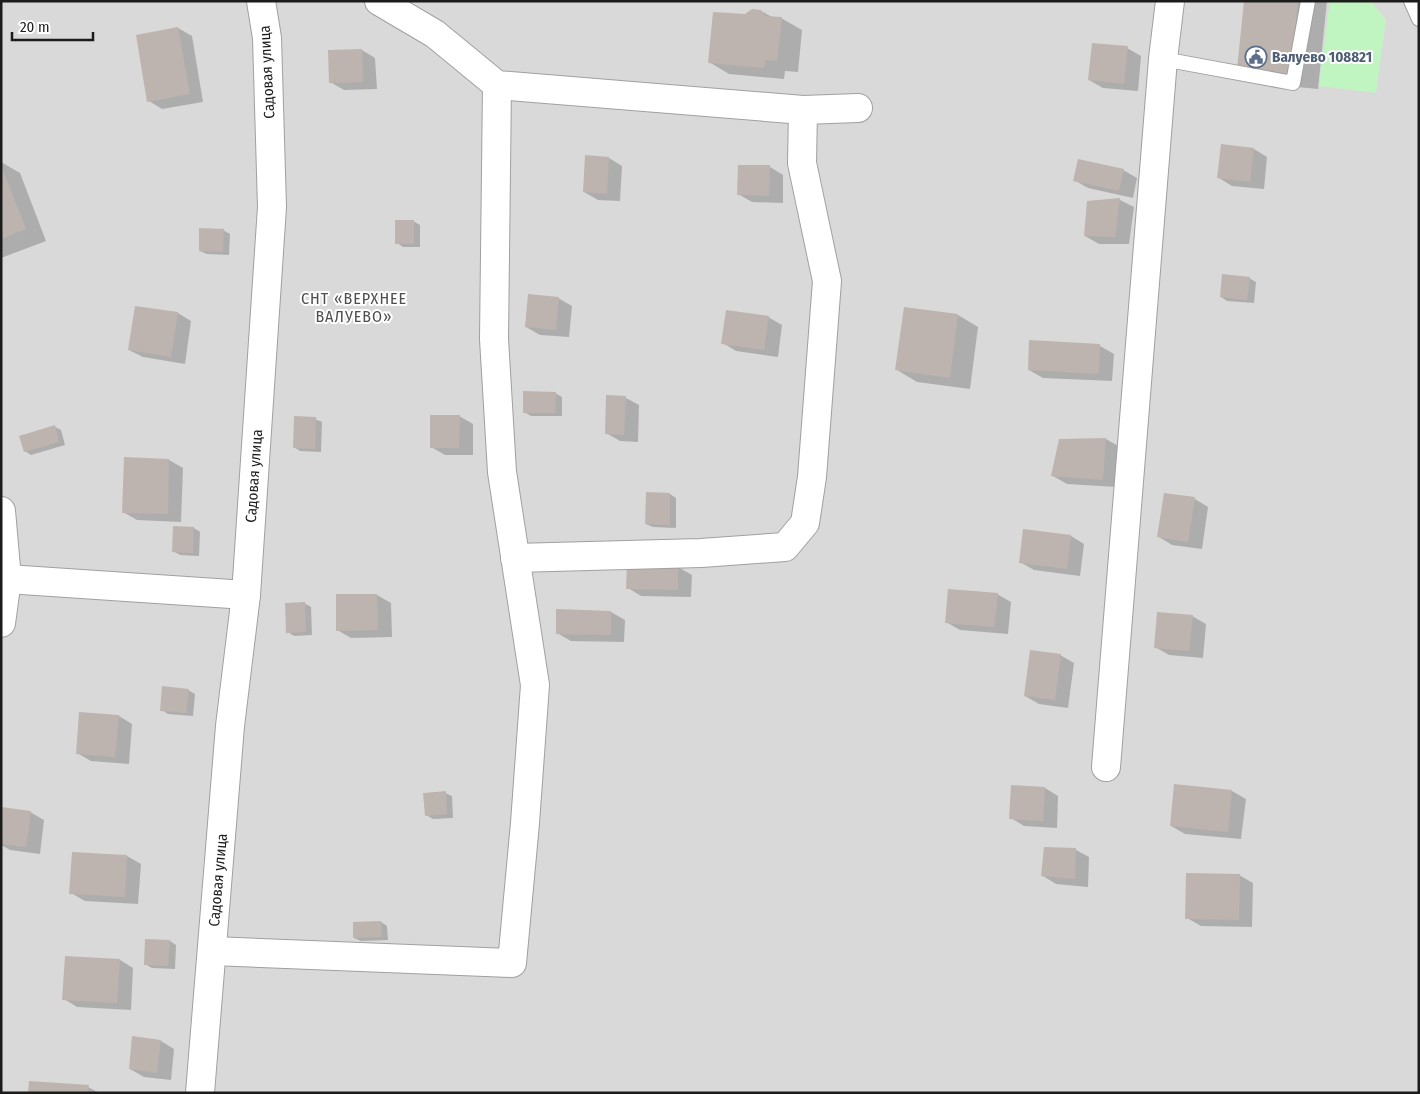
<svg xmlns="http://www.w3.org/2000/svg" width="1420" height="1094" font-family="'Fira Sans Condensed',sans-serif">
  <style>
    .residential { fill: #dad9d9 }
    .park { fill: #c0f5c1 }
    .shadow { fill: #0003 }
    .building { fill: #bdb4af }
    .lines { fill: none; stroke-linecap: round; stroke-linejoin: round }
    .lane-casing { stroke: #a0a0a0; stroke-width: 16 }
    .street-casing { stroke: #a0a0a0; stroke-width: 30 }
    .lane { stroke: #fff; stroke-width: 14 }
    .street { stroke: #fff; stroke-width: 28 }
    .labels { text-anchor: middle; stroke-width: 4; stroke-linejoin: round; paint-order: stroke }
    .service-label { font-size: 15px; font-weight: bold; fill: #4e5e75; stroke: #fff; text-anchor: start }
    .street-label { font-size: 15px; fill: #1c1c1c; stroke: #fff }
    .neighbourhood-label { font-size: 16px; letter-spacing: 1px; fill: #4f4f4f; stroke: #fff }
  </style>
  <rect width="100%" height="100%" fill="#ede8e2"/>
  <rect class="residential" x="1" y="1" width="1418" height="1092"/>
  <polygon class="park" points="1330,1 1371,1 1386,20 1376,93 1319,86"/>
  <g class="shadow">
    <polygon points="1245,1 1327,1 1318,89 1265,84"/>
    <polygon points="761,11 772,17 781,18 802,30 798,72 785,71 784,79 729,74 709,62 745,16"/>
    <polygon points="178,28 192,36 203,102 162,109 149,101"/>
    <polygon points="1127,48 1141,56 1138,91 1103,88 1089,80"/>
    <polygon points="362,50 375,58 377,89 344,90 330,82"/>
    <polygon points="1254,149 1267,157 1264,189 1232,186 1219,178"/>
    <polygon points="609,158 622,166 620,201 598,200 584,192"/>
    <polygon points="1,162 20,173 46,241 1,258"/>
    <polygon points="770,167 783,175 783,203 752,202 738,194"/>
    <polygon points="1123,170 1137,178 1133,198 1088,188 1074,180"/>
    <polygon points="1120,200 1134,207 1129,244 1099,244 1085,236 1088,202"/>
    <polygon points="413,221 420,225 420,247 403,247 397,243"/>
    <polygon points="223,230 230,234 229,255 207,254 200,251"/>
    <polygon points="1249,278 1256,282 1254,303 1227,301 1221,297"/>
    <polygon points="558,298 572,306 569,337 540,335 526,327"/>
    <polygon points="178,313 191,321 185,364 143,357 129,350"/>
    <polygon points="958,315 978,327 970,389 917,382 897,370"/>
    <polygon points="768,317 782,325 778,357 736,351 723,343"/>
    <polygon points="1100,346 1114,354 1112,381 1043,378 1029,370"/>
    <polygon points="555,393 562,397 562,416 531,416 524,412"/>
    <polygon points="626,398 639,405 638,442 620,441 606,433"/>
    <polygon points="459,416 473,424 473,455 445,455 431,447"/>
    <polygon points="315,419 322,422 321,452 300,451 294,447"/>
    <polygon points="55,427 61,430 65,445 31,455 25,451"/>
    <polygon points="1106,439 1120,447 1117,487 1067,484 1053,476 1060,440"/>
    <polygon points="125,459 169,460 183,468 181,522 137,520 123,512"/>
    <polygon points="670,494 676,498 676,528 653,527 646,524"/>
    <polygon points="1195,499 1208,507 1202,549 1172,545 1159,537"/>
    <polygon points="194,528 200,532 199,556 180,555 173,551"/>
    <polygon points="1071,536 1084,544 1080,576 1034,570 1020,562"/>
    <polygon points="678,567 692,575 691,597 641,596 628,588"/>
    <polygon points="997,594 1011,602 1008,634 960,630 946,622"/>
    <polygon points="377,595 391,603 392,637 351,638 337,630"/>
    <polygon points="304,603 311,607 312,635 294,636 288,632"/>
    <polygon points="558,611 611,612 625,620 624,642 571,641 557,633"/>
    <polygon points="1192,616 1206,624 1203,658 1169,655 1155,647"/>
    <polygon points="1060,655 1074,663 1068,708 1039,704 1025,696"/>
    <polygon points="188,690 195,694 193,716 168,714 162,710"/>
    <polygon points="119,716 132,724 129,764 91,761 77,753"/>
    <polygon points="1045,788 1058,796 1057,828 1024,826 1011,818"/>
    <polygon points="1232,791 1246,799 1241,839 1185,834 1171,826"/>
    <polygon points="445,793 452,796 453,818 433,819 426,815"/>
    <polygon points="1,808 30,812 44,820 40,854 10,850 1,845"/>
    <polygon points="1076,850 1089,857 1088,887 1056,884 1043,876"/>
    <polygon points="127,856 141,864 138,904 85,901 71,893"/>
    <polygon points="1239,875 1253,883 1252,927 1201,926 1187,918"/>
    <polygon points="381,922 387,926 388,940 361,941 354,938"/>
    <polygon points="170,941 176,945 175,969 152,968 145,964"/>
    <polygon points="120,960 133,968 131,1010 77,1007 64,999"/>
    <polygon points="161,1041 174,1049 171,1080 144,1077 130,1069"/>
    <polygon points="88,1087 99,1093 30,1093"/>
  </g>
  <g class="building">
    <polygon points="1244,1 1298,1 1291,74 1237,69"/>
    <polygon points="752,9 761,10 765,16 782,17 777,61 765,60 764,68 708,63 713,12 745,14"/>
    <polygon points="178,27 190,94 147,102 136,35"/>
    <polygon points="1092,43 1128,46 1124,84 1088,80"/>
    <polygon points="362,49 363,82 329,83 328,50"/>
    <polygon points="1221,144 1254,148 1250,182 1217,178"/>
    <polygon points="585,155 609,157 607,194 583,192"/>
    <polygon points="1078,159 1124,169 1119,191 1073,181"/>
    <polygon points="1,165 26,229 1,239"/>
    <polygon points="738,165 770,165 769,196 737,195"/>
    <polygon points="1120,198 1115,237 1084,236 1087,201"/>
    <rect x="395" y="220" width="19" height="24"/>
    <polygon points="199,228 224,229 223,252 199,251"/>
    <polygon points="1222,274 1250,277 1247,300 1220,297"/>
    <polygon points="528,294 559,297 556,330 525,327"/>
    <polygon points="135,306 178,312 171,357 128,350"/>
    <polygon points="904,307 958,314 950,378 895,370"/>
    <polygon points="726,310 769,316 764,350 721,344"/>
    <polygon points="1029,340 1100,344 1099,374 1028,370"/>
    <polygon points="523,391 556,392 555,413 523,413"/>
    <polygon points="606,395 626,396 624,435 605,434"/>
    <polygon points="430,415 460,415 459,448 430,448"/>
    <polygon points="294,416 316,417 315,449 293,448"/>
    <polygon points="55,425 59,442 24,452 19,436"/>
    <polygon points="1106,438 1103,480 1051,476 1059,439"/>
    <polygon points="124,457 169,459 168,514 122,513"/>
    <polygon points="646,492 670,493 670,525 645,524"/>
    <polygon points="1164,493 1195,497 1188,542 1157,537"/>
    <polygon points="173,526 194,527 193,553 172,552"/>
    <polygon points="1023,529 1071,535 1067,569 1019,563"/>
    <polygon points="627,564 678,566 678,590 626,589"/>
    <polygon points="948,589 998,593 994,627 945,623"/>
    <polygon points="336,594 377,594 378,630 336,631"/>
    <polygon points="305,602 306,632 286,633 285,603"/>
    <polygon points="556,609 611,611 611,635 556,634"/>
    <polygon points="1157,612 1193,615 1189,651 1154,648"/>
    <polygon points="1030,650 1061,654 1055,700 1024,696"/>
    <polygon points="162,686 189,689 186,713 160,711"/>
    <polygon points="79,712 119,715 115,757 76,754"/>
    <polygon points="1174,784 1232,790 1228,832 1170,826"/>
    <polygon points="1011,785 1045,787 1043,821 1009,819"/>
    <polygon points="446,791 447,814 425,816 423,793"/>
    <polygon points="1,807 31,811 26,847 1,844"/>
    <polygon points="1044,847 1076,848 1075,879 1041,876"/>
    <polygon points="72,852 127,855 125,897 69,894"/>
    <polygon points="1186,873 1240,874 1239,920 1185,919"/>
    <polygon points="381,921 382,937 353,938 353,922"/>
    <polygon points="145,939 170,940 168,966 144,965"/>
    <polygon points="65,956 120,959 117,1003 62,1000"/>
    <polygon points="132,1036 161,1040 157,1073 129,1069"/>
    <polygon points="29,1081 89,1085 88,1093 28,1093"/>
  </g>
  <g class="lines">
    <g class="lane-casing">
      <g id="lane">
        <polyline points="1411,1 1419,19"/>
        <polyline points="1163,59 1293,83 1308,1"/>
      </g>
    </g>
    <g class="street-casing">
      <g id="street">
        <polyline points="379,1 435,34 497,85 803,110 858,108"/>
        <polyline points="1,511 7,579 1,623"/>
        <polyline points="515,558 701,553 785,547 805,523 812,477 827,281 802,163 803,110"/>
        <polyline points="7,579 246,595"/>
        <polyline points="1106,767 1163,59 1170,1"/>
        <polyline points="212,951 512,963 525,823 535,685 502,472 494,339 497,85"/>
        <polyline points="200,1093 230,726 246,595 272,207 267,38 261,1"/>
      </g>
    </g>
    <use href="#lane" class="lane"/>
    <use href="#street" class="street"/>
  </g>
  <defs>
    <g id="civic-ring" transform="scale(1.125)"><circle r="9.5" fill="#fff" stroke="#5c6f8a" stroke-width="1.5"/><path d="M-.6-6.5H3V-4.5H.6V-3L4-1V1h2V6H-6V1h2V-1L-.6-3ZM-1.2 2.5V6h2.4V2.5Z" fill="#5c6f8a"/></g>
  </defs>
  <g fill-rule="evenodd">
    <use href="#civic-ring" x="1256" y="57"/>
  </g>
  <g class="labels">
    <g class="service-label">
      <text x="1272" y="62">Валуево 108821</text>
    </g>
    <g class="street-label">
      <text transform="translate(267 72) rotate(-93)" y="5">Садовая улица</text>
      <text transform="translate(254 476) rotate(-86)" y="5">Садовая улица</text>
      <text transform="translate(218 880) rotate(-85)" y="5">Садовая улица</text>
    </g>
    <g class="neighbourhood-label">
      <text x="354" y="304">СНТ «ВЕРХНЕЕ<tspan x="354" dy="18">ВАЛУЕВО»</tspan></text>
    </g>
  </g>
  <rect width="1420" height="1094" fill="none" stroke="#1c1c1c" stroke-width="5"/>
  <path d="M12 32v8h81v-8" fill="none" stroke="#1c1c1c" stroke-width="2.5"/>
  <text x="20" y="32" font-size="15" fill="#1c1c1c" stroke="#ffffff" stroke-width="4" paint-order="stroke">20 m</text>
</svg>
